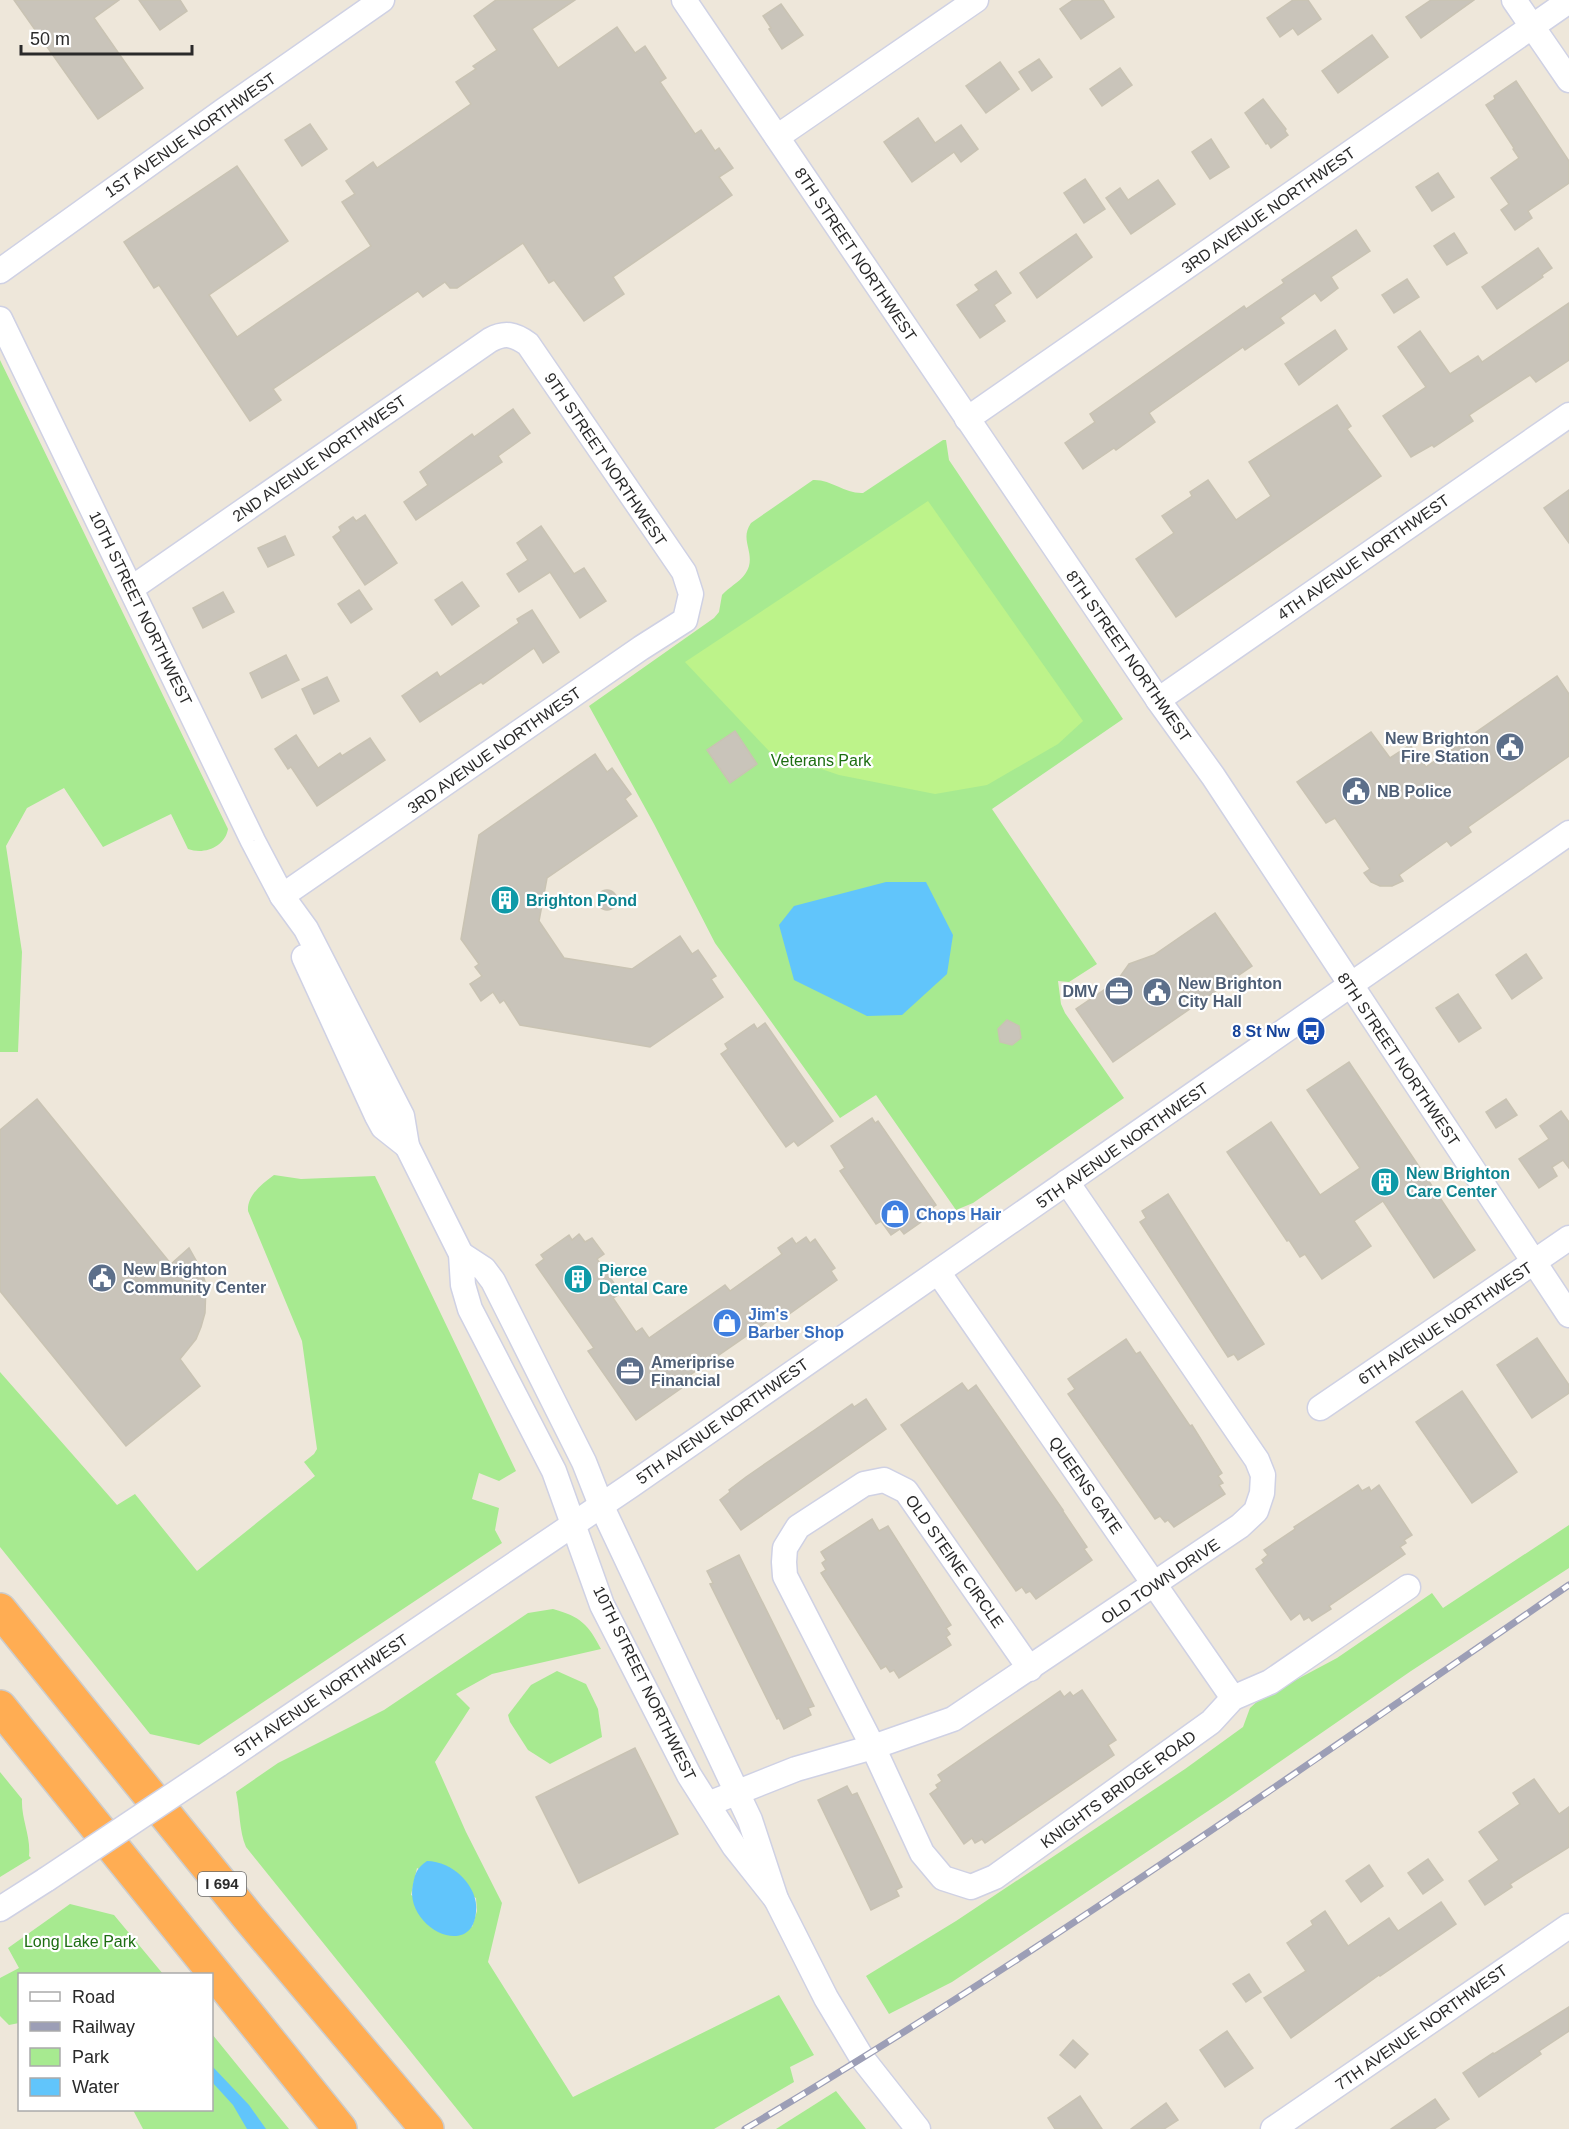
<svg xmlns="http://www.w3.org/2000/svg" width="1569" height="2129" font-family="Helvetica,sans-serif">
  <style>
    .green { fill: #a7ea90; fill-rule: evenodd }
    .pitch { fill: #bdf38a }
    .water { fill: #61c5fb }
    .building { fill: #c9c4ba; stroke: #c9c3b3; stroke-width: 1.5 }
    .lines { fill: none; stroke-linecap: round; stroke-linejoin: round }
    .minor-casing { stroke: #cfd1e4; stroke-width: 27 }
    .highway-casing { stroke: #ccc; stroke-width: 36 }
    .minor { stroke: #fff; stroke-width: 24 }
    .highway { stroke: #ffad53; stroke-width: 33 }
    .rail-casing { stroke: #9c9eb6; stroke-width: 7 }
    .rail { stroke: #fff; stroke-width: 4.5; stroke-dasharray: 14; stroke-linecap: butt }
    .minor-bridge-casing { stroke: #cfd1e4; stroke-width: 27; stroke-linecap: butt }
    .minor-bridge { stroke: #fff; stroke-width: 24 }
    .labels { text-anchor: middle; stroke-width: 4.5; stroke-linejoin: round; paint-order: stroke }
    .shield { fill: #fff; stroke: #6a6a6a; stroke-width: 1.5 }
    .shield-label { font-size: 15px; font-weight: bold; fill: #2a2a2a }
    .street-label { font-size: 16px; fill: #2a2a2a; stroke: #fff }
    .service-label { font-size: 16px; font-weight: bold; fill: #4e5e75; stroke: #fff; text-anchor: start }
    .park-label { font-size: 16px; fill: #1d6e12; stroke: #fff }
    .culture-label { font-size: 16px; font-weight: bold; fill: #0d838f; stroke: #fff; text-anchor: start }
    .transit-label { font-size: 16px; font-weight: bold; fill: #164399; stroke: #fff; text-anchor: end }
    .shop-label { font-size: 16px; font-weight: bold; fill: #366cbe; stroke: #fff; text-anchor: start }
  </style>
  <rect width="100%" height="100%" fill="#eee7da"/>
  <g class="green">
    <path d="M0,360L228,829C225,847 204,855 188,849L171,814L103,847L64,788L27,808L6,846L22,952L18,1052H0Z"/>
    <path d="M943,440H946L949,460L1123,719L992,809L1097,964L1069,982L1058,981L1061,1004L1065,1013L1124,1098L973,1203L956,1210L876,1095L840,1118L715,943L654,824L589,706L714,618L719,612L722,595C731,585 745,580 749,566C753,550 740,539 751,523L813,480C831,479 845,494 863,493Z"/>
    <path d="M274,1175L301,1179L375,1176L516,1471L499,1481L479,1473L472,1499L499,1508L495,1530L502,1543L199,1745L150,1734L0,1547V1372L117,1505L135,1494L197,1571L315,1476L304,1462L314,1454L317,1449L302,1341L248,1211C247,1195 262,1184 274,1175Z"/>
    <polygon points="1569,1525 1569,1568 1411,1671 1226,1799 952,1982 889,2014 866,1976 956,1921 1185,1769 1243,1727 1250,1708 1260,1699 1337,1658 1432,1593 1443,1608"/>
    <path d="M553,1609C581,1617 588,1624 601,1649L492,1674L456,1694L470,1708L435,1762L466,1832L502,1903L488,1962L573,2097L779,1995L814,2055L790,2067L794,2082L714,2129H473L246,1847C239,1831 240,1810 236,1792L278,1763L384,1710L528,1613ZM417,1868L476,1898L477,1911L472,1927L411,1895Z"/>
    <polygon points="557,1671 586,1684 598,1709 602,1737 550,1764 528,1750 510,1722 508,1715 531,1685"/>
    <path d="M0,1772L22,1799C21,1819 31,1836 29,1856L31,1858L0,1877Z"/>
    <polygon points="70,1904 114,1915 163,1974 20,1974 19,2023 9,2025 0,2016 0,1978 19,1968 8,1948"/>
    <polygon points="212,2034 289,2129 143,2129 133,2110 212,2110"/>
    <polygon points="836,2091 866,2129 776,2129"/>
  </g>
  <polygon class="pitch" points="928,501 1083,721 1058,744 987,785 935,794 839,775 769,751 685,662"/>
  <g class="water">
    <polygon points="886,882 926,882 953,935 947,974 902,1015 867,1016 794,980 779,925 794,906"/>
    <path d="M427,1861C452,1861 479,1886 476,1912C472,1961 403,1927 413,1884C415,1873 417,1868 427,1861Z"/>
    <polygon points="212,2066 249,2105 266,2129 247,2129 233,2105 212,2082"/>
  </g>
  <g class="building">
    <polygon points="14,0 119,0 94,18 143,88 98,119"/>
    <polygon points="139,0 180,0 187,11 160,30"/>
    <polygon points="496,0 575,0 532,29 558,68 617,27 635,53 645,46 666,78 660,82 695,134 701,130 715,151 719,148 733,168 719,177 732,195 613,277 624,294 584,321 554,280 549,283 523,243 457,288 450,288 445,282 423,297 418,291 273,389 281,400 250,421 159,285 154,288 124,242 237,166 288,241 209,295 237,337 371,246 342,202 355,194 346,181 373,162 377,168 471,104 456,82 476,69 473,66 497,50 474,16"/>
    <polygon points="1073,0 1103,0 1114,17 1081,39 1060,9"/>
    <polygon points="1293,0 1308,0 1321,19 1298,35 1293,28 1280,37 1267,18"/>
    <polygon points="1431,0 1474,0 1421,38 1406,17"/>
    <polygon points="781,4 803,35 782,49 769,29 771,28 763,16"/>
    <polygon points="1372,35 1388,57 1338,93 1322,71"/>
    <polygon points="1039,59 1052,77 1032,91 1019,72"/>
    <polygon points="1000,62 1019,89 986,113 966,86"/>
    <polygon points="1120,68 1132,85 1102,106 1090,89"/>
    <polygon points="1516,81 1569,161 1569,183 1528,211 1532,218 1515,230 1501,210 1509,204 1491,178 1519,158 1513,149 1514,148 1486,105 1495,99 1494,96"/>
    <polygon points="1263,99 1286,129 1285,131 1288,135 1271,148 1268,143 1266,144 1245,113"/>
    <polygon points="918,118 935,143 961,125 978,149 961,162 954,152 912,182 884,142"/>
    <polygon points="310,124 327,149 302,166 285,140"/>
    <polygon points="1211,139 1229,167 1210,179 1192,152"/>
    <polygon points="1438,173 1454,197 1432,211 1416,187"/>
    <polygon points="1085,179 1105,209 1084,223 1064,193"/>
    <polygon points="1158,180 1175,204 1131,234 1106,198 1120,188 1128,200"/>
    <polygon points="1356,230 1370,251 1331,277 1338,288 1321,301 1315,293 1280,318 1284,323 1245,350 1243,347 1149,413 1155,422 1116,450 1114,448 1083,469 1065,443 1095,422 1090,414 1244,306 1246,309 1284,283 1282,280"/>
    <polygon points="1454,233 1467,253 1447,265 1434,246"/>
    <polygon points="1076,234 1092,257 1037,298 1020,273"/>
    <polygon points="1538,248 1552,268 1542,275 1543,277 1497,309 1482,287"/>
    <polygon points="996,271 1011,293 994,305 1005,321 980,338 957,305 979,290 975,285"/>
    <polygon points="1407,279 1419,297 1394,313 1382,295"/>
    <polygon points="1569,303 1569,360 1536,382 1530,375 1469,415 1473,421 1434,447 1432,445 1411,457 1383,416 1426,387 1398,347 1420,331 1450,374 1478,356 1482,362"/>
    <polygon points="1335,330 1347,349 1299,385 1285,364"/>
    <polygon points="1337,405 1351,426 1347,429 1381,476 1176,617 1136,559 1174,533 1162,516 1192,496 1190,492 1208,480 1236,520 1271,496 1249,462"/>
    <polygon points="513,409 530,433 498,456 502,462 416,520 404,502 428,485 420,472 472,434 474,437"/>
    <polygon points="1569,490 1569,543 1544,508"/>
    <polygon points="365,515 397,563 365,585 333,537 341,531 339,527 353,517 356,521"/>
    <polygon points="541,526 574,574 584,568 606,601 580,618 550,572 519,592 507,574 528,560 517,543"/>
    <polygon points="285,536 294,555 268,567 258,548"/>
    <polygon points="462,582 479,606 452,625 435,600"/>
    <polygon points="359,590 372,609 351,623 338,604"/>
    <polygon points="223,592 234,612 203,628 193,608"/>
    <polygon points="532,610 559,652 543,663 534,648 483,684 481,682 420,722 402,696 437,672 440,677 519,623 517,619"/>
    <polygon points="286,655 299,680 262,698 250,673"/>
    <polygon points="1557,676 1569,694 1569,756 1468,827 1471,832 1451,846 1447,841 1399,875 1403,881 1392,886 1380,886 1371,882 1364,873 1370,869 1335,818 1326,823 1297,782 1371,732 1390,758 1410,745 1426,767"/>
    <polygon points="327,677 339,701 314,714 302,689"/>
    <polygon points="735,731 757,764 730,783 707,750"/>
    <polygon points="296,735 318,768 340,753 342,756 370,738 385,760 317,806 291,767 288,769 275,749"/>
    <polygon points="595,754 607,772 612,768 631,794 625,799 637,816 547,878 539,921 564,958 632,969 680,936 692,954 698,950 716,976 711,979 723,997 650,1047 520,1025 504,1000 500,1003 493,992 481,1001 470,984 482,976 475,967 479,964 461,939 479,835"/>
    <circle cx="607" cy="900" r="10"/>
    <polygon points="1215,913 1252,966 1113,1062 1076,1009 1117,981 1129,964 1154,955"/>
    <polygon points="1526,954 1542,978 1512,999 1496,975"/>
    <polygon points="1458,994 1481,1028 1459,1042 1436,1008"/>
    <polygon points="1007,1020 1019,1026 1021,1038 1012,1045 1000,1042 998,1029"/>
    <polygon points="765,1023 833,1121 798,1146 794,1141 786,1147 721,1054 728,1049 725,1044 754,1024 757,1029"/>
    <polygon points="1349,1062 1475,1250 1434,1278 1383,1201 1354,1221 1371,1246 1322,1279 1305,1254 1300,1257 1289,1240 1287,1241 1227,1152 1271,1122 1320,1195 1360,1168 1307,1090"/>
    <polygon points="37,1099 171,1264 189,1248 202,1271 206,1285 205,1313 201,1327 196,1339 180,1359 200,1386 126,1446 0,1291 0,1130"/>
    <polygon points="1506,1099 1517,1115 1496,1128 1486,1112"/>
    <polygon points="1561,1111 1569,1122 1569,1168 1563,1160 1552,1167 1557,1176 1539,1188 1519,1159 1549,1139 1540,1126"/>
    <polygon points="872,1118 875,1123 878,1121 936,1205 928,1210 931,1215 904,1234 900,1229 891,1235 881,1221 876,1224 840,1171 845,1168 831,1146"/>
    <polygon points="1168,1194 1264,1344 1238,1360 1234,1354 1228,1357 1140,1222 1146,1218 1142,1211"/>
    <polygon points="579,1234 585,1242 592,1238 604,1254 597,1259 621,1293 613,1298 636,1332 642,1328 649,1338 725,1285 730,1291 782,1254 778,1248 792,1238 796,1244 806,1237 810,1243 815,1239 835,1268 831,1271 837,1280 785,1317 781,1312 680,1382 683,1387 636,1420 588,1351 594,1348 536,1265 544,1259 541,1255 569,1235 572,1240"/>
    <polygon points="1537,1338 1569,1385 1569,1393 1532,1418 1497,1365"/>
    <polygon points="1126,1339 1136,1354 1140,1352 1190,1426 1192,1425 1222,1473 1218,1476 1223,1483 1219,1485 1225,1494 1174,1527 1168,1520 1165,1522 1160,1516 1155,1519 1068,1394 1075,1389 1068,1379"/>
    <polygon points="962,1383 968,1391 976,1385 1063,1510 1062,1510 1087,1547 1084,1549 1092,1560 1036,1599 1030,1591 1026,1593 1022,1587 1016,1591 901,1425"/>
    <polygon points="1462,1391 1517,1472 1472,1503 1416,1422"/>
    <polygon points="866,1399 886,1429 741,1530 720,1500 730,1492 729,1490 746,1477 816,1429 852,1404 854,1407"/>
    <polygon points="1358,1485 1362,1491 1369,1487 1371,1491 1379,1485 1412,1535 1404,1540 1406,1543 1400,1547 1405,1554 1329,1606 1331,1609 1312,1621 1309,1617 1304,1620 1300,1613 1291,1620 1256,1569 1264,1563 1262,1560 1268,1555 1264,1550 1295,1529 1294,1527"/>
    <polygon points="872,1519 879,1531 888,1526 951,1625 946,1628 950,1634 946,1637 951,1645 899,1678 894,1670 890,1672 886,1666 881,1669 821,1573 826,1570 822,1563 826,1560 821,1552"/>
    <polygon points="739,1555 814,1706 808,1708 811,1715 784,1729 779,1718 777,1719 710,1584 713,1583 707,1571"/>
    <polygon points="1082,1690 1116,1740 1108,1745 1114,1755 985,1843 982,1839 975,1843 972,1838 964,1844 930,1794 938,1788 936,1785 942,1781 938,1775 1060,1691 1064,1697 1070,1692 1073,1696"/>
    <polygon points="635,1748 678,1834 579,1883 536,1797"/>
    <polygon points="1534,1779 1559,1814 1569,1807 1569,1847 1510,1884 1512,1887 1485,1905 1469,1881 1499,1860 1479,1832 1520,1804 1513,1793"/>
    <polygon points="847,1786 852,1795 857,1793 902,1887 896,1890 899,1896 871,1910 818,1800"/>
    <polygon points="1428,1859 1443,1880 1423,1894 1408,1873"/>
    <polygon points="1369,1865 1383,1886 1361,1902 1346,1881"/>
    <polygon points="1441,1902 1456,1924 1380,1976 1379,1975 1291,2038 1264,1998 1306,1971 1287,1943 1313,1925 1311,1921 1325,1911 1348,1946 1389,1918 1398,1931"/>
    <polygon points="1249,1974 1261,1992 1246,2002 1233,1984"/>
    <polygon points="1569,2007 1569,2031 1539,2051 1541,2054 1479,2097 1463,2073 1493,2053 1494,2054"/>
    <polygon points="1227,2031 1253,2068 1225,2087 1200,2050"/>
    <polygon points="1073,2040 1088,2054 1075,2068 1060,2055"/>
    <polygon points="1080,2096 1102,2129 1055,2129 1048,2118"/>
    <polygon points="1435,2099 1449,2119 1434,2129 1391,2129"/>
    <polygon points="1166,2103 1178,2120 1164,2129 1131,2129"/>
  </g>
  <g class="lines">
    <g class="minor-casing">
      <g id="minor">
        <polyline points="684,0 1161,704 1213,776 1569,1315"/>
        <polyline points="1514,0 1569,80"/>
        <polyline points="777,137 976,0"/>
        <polyline points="0,271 223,111 382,0"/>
        <polyline points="0,319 253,841 282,896 306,929 402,1116 407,1146 461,1254 463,1285 470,1309 554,1471 602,1605 689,1775 734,1846 776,1899"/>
        <polyline points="967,419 1569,1"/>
        <path d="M132,588L490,340C505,332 514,334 528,344L684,572L691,594L685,620L641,648L282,896"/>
        <polyline points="1158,700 1569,415"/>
        <polyline points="304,957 377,1116 383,1127 407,1146"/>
        <polyline points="461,1254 484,1269 493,1281 584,1462 601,1505 750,1820 776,1899 826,1998 862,2058 918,2129"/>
        <polyline points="938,1272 1233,1698"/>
        <polyline points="1320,1408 1569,1238"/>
        <polyline points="1030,1669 906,1491 884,1480 864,1484 798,1527 785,1548 784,1562 785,1576 873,1747 922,1853 943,1878 971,1887 995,1877 1211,1722 1233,1698 1270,1682 1408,1587"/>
        <polyline points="218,1765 630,1486 1569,833"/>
        <polyline points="708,1804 796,1769 873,1747 953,1719 1240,1526 1256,1511 1262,1493 1263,1475 1257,1460 1067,1182"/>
        <polyline points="0,1909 47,1879"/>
        <polyline points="1273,2129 1569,1926"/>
      </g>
    </g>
    <g class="highway-casing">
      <g id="highway">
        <polyline points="0,1610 249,1918 427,2129"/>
        <polyline points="0,1707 340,2129"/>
      </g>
    </g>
    <use href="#minor" class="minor"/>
    <use href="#highway" class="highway"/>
    <g class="rail-casing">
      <path id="rail" d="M745,2129C1029,1961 1298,1771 1569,1585"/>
    </g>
    <use href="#rail" class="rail"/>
    <g class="minor-bridge-casing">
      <polyline id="minor-bridge" points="47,1879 218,1765"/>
    </g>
    <use href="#minor-bridge" class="minor-bridge"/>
  </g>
  <defs>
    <g id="civic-disc" transform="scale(1.5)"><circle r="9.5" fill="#5c6f8a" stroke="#fff"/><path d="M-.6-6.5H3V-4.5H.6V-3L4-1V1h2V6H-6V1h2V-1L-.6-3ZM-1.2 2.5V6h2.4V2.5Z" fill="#fff"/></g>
    <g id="building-disc" transform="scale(1.5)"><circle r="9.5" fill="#0f9aa8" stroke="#fff"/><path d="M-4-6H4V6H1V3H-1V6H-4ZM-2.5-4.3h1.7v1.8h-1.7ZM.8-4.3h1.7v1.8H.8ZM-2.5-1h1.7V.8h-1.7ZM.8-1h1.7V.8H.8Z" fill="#fff"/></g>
    <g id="office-disc" transform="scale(1.5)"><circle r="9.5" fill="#5c6f8a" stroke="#fff"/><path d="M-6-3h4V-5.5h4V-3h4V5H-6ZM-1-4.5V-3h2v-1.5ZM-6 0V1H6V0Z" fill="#fff"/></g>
    <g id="bus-disc" transform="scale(1.5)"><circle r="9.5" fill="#1a4fb4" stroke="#fff"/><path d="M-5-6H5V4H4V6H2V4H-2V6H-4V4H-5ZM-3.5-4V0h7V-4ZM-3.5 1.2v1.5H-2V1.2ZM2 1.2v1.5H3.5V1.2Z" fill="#fff"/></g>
    <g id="shop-disc" transform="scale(1.5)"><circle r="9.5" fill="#3f7fe0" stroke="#fff"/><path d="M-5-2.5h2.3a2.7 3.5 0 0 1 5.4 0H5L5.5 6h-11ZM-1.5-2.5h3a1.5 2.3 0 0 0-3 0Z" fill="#fff"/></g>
  </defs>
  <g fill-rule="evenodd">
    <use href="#civic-disc" x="1510" y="747"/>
    <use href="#civic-disc" x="1356" y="791"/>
    <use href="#building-disc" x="505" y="900"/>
    <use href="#office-disc" x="1119" y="991"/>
    <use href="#civic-disc" x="1157" y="992"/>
    <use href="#bus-disc" x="1311" y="1031"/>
    <use href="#building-disc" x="1385" y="1182"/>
    <use href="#shop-disc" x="895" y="1214"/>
    <use href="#civic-disc" x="102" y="1278"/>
    <use href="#building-disc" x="578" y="1279"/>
    <use href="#shop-disc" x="727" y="1323"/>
    <use href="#office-disc" x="630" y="1371"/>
  </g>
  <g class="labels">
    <rect class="shield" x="198" y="1872" width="48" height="24" rx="4.5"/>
    <g class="shield-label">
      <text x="222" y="1889">I 694</text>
    </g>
    <g class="street-label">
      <text transform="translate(190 135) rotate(-35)" y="6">1ST AVENUE NORTHWEST</text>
      <text transform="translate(1268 210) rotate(-35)" y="6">3RD AVENUE NORTHWEST</text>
      <text transform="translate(856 254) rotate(56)" y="6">8TH STREET NORTHWEST</text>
      <text transform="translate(319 458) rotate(-35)" y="6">2ND AVENUE NORTHWEST</text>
      <text transform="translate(606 459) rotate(56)" y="6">9TH STREET NORTHWEST</text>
      <text transform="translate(1363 557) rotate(-35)" y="6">4TH AVENUE NORTHWEST</text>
      <text transform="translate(141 608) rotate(64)" y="6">10TH STREET NORTHWEST</text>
      <text transform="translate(1129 656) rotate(55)" y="6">8TH STREET NORTHWEST</text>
      <text transform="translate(494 750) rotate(-35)" y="6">3RD AVENUE NORTHWEST</text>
      <text transform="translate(1399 1059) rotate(56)" y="6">8TH STREET NORTHWEST</text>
      <text transform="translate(1122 1145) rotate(-35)" y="6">5TH AVENUE NORTHWEST</text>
      <text transform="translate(1445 1323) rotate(-34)" y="6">6TH AVENUE NORTHWEST</text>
      <text transform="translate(722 1421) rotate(-35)" y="6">5TH AVENUE NORTHWEST</text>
      <text transform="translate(1086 1485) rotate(55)" y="6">QUEENS GATE</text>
      <text transform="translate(955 1561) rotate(55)" y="6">OLD STEINE CIRCLE</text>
      <text transform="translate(1160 1581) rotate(-34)" y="6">OLD TOWN DRIVE</text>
      <text transform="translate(645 1683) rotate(64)" y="6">10TH STREET NORTHWEST</text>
      <text transform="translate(321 1695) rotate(-34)" y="6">5TH AVENUE NORTHWEST</text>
      <text transform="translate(1118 1789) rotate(-36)" y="6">KNIGHTS BRIDGE ROAD</text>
      <text transform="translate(1421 2027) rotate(-35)" y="6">7TH AVENUE NORTHWEST</text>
    </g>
    <g class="service-label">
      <text x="1489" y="744" text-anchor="end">New Brighton<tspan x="1489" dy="18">Fire Station</tspan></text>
      <text x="1377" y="797">NB Police</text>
      <text x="1178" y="989">New Brighton<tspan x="1178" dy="18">City Hall</tspan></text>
      <text x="1098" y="997" text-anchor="end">DMV</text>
      <text x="123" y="1275">New Brighton<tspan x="123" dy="18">Community Center</tspan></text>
      <text x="651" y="1368">Ameriprise<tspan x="651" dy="18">Financial</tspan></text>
    </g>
    <g class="park-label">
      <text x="821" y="766">Veterans Park</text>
      <text x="80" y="1947">Long Lake Park</text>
    </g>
    <g class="culture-label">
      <text x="526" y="906">Brighton Pond</text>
      <text x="1406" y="1179">New Brighton<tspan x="1406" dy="18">Care Center</tspan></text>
      <text x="599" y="1276">Pierce<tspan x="599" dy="18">Dental Care</tspan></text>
    </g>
    <g class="transit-label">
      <text x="1290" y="1037">8 St Nw</text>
    </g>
    <g class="shop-label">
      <text x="916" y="1220">Chops Hair</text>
      <text x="748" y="1320">Jim's<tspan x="748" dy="18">Barber Shop</tspan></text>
    </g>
  </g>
  <rect x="18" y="1973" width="195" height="138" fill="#ffffff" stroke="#aaaaaa" stroke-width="1.5"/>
  <rect x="30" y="1992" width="30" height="9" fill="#ffffff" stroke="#aaaaaa" stroke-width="1.5"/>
  <text x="72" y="2003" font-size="18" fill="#2a2a2a">Road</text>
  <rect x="30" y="2022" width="30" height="9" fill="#9c9eb6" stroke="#aaaaaa" stroke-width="1.5"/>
  <text x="72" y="2033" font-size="18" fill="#2a2a2a">Railway</text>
  <rect x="30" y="2048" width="30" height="18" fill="#a7ea90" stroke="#aaaaaa" stroke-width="1.5"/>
  <text x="72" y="2063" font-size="18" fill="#2a2a2a">Park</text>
  <rect x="30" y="2078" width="30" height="18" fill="#61c5fb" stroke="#aaaaaa" stroke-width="1.5"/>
  <text x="72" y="2093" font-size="18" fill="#2a2a2a">Water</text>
  <path d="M21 45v9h171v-9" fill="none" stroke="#2a2a2a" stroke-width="3"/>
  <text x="30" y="45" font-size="18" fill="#2a2a2a" stroke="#ffffff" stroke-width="4.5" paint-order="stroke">50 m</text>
</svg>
